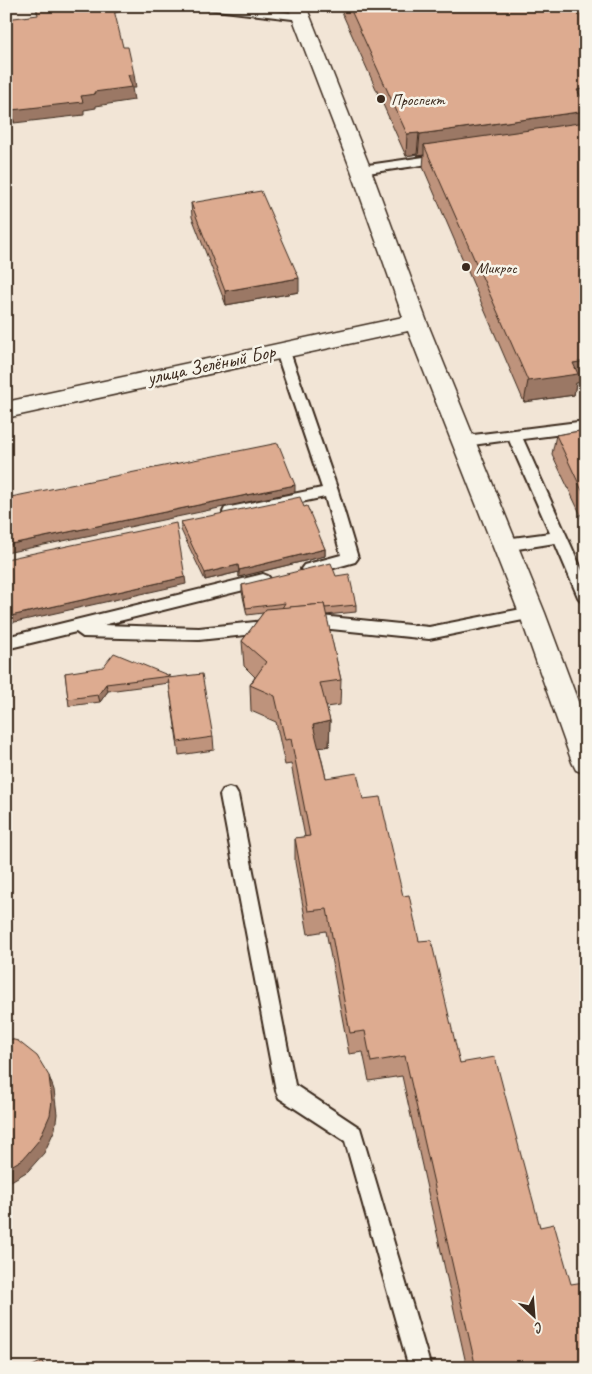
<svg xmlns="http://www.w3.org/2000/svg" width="592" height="1374" font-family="Caveat,sans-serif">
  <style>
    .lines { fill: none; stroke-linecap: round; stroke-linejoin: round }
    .lane-casing { stroke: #3b2a1e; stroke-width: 4 }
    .secondary-casing { stroke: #3b2a1e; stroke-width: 3 }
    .lane { fill: #f7f3e8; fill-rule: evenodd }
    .secondary { fill: #f7f3e8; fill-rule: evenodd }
    .wall { fill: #be937c; stroke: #3b2a1e }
    .shaded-wall { fill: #9b7865; stroke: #3b2a1e }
    .building { fill: #ddab90; stroke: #3b2a1e }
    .poi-dot { fill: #3b2a1e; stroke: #f7f3e8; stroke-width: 2 }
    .labels { text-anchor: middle; stroke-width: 5; stroke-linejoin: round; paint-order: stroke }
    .far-poi-label { font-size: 16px; fill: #3b2a1e; stroke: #f7f3e8; text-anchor: start }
    .street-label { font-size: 20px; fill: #3b2a1e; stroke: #f7f3e8 }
  </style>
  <rect width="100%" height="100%" fill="#f2e5d6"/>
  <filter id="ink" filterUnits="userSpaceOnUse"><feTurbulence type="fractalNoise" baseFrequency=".02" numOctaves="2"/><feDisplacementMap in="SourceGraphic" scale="10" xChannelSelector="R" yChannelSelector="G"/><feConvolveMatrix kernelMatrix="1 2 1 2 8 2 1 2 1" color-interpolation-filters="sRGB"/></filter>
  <g filter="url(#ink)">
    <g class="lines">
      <g class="lane-casing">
        <g id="lane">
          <path d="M128,6C121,12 95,16 88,10L97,6Z"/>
          <polygon points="202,6 236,6 301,14 306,17 301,20 207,9"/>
          <polygon points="445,154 449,155 449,161 361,174 355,170 361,166"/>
          <polygon points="282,345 289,349 338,491 358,558 355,562 309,575 304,573 301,569 304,565 341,555 325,497 230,517 225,516 223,512 225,508 230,507 322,488 275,349"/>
          <polygon points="586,421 586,431 523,439 586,579 586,603 581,601 578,597 555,543 505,551 500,549 497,545 500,541 505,539 550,533 509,440 465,446 458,441 465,436"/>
          <polygon points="263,574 268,576 271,580 268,584 103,625 199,628 273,620 279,622 281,626 279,630 273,632 199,640 83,637 76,632 6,649 6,637"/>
          <polygon points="532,607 538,609 540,613 538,617 429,639 321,628 301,627 299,623 301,619 321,616 429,627"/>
          <polygon points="229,788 235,790 238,795 295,1085 360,1128 431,1368 409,1368 345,1141 279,1098 276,1091 220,795 223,790"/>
        </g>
      </g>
      <g class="secondary-casing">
        <polygon id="secondary" points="288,6 306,6 371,170 427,322 545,613 586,723 586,774 576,770 572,762 519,613 408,331 6,418 6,402 403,317 351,170"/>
      </g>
      <use href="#lane" class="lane"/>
      <use href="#secondary" class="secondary"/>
    </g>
    <g class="wall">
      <polygon points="339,6 586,6 576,383 574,395 524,402 423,167 424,155 418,156 417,154 406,156"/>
      <polygon points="191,203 299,292 226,305 192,217"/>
      <polygon points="586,430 586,526 552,454 556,435"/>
      <polygon points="304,507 325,549 325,556 239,577 239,572 205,580 181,530 181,522"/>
      <polygon points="336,576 356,605 356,612 326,615 341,680 340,705 326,707 330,721 329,746 319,748 326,778 363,799 403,896 419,941 460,1063 540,1227 586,1368 467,1368 402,1076 369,1081 363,1052 349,1054 326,931 308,934 295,862 295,838 305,837 291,764 285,765 276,722 251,711 250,685 255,677 244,666 242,641 263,613 247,615 242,592 242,585"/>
      <polygon points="65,673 170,676 170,678 213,737 214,750 179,755 169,683 108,691 100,702 69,706"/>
    </g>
    <g class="shaded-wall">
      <polygon points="36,6 93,6 37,13"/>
      <polygon points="134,74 136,88 132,88 134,100 96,106 96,108 84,110 84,115 14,123 12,110 81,96 94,92 128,75"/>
      <polygon points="586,88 586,109 577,90"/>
      <polygon points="12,108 14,122 6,123 6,109"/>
      <polygon points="586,111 586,129 424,145 424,155 418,156 420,134"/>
      <polygon points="419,133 417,154 406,156 407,134"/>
      <polygon points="299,278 299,292 226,305 225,291"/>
      <polygon points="586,361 586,382 576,383 574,395 524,402 528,381 573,363"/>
      <polygon points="295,485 295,492 6,553 6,545"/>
      <polygon points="325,549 325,556 239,577 239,570"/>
      <polygon points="238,565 239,572 205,580 205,573"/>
      <polygon points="185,577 186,584 6,624 6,617"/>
      <polygon points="106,684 108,691 100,702 98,695"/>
      <polygon points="330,721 329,746 313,749 313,725"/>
      <polygon points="49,1076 54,1090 57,1114 55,1129 44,1153 28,1171 6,1184 6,1169"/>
    </g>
    <g class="building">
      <polygon points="56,6 113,6 123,47 128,47 134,74 128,75 132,87 94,92 95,94 81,96 83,102 12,110 12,108 6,109 6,19 38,15 37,9"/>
      <polygon points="349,6 586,6 586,88 577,90 586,105 586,111 420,134 419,133 407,134"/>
      <polygon points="586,122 586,361 573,363 578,374 528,381 424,145"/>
      <polygon points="261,191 299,278 225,291 191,203"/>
      <polygon points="586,430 586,499 556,435"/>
      <polygon points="278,443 295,485 6,545 6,498"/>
      <polygon points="300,497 304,507 307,506 325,549 239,570 238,565 205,573 181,522"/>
      <polygon points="176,523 185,577 6,617 6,559"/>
      <polygon points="331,563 336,576 349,574 356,605 325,608 324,604 282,608 285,603 246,608 242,585"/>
      <polygon points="324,604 341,680 320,683 330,721 313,725 326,778 357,773 363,799 380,797 403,896 409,895 419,941 431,940 460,1063 495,1057 540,1227 554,1224 571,1284 584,1282 586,1289 586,1368 476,1368 405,1056 371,1062 365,1031 350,1033 327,909 308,911 295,838 310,836 291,739 285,740 275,696 250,685 266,662 242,641 266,609"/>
      <polygon points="114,653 170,676 106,684 98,695 68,699 65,673 103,667"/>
      <polygon points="202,674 213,737 178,742 168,678"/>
      <polygon points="6,1038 18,1041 37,1056 49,1076 52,1101 50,1115 39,1140 23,1159 6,1169"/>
      <polygon points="43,1361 45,1368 28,1368"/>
    </g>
  </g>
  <g class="poi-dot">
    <circle cx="381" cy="99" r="5"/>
    <circle cx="466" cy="267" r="5"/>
  </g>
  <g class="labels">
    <g class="far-poi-label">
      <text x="391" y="105">Проспект</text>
      <text x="476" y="273">Микрос</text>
    </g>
    <g class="street-label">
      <text transform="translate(211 364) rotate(-12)" y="7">улица Зелёный Бор</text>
    </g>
  </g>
  <rect width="592" height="1374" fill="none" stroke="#f7f3e8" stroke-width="25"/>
  <rect x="12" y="12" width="567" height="1349" fill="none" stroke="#3b2a1e" stroke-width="2" filter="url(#ink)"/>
  <g transform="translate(534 1316) rotate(154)" stroke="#f7f3e8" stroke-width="4" paint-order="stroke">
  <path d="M0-4L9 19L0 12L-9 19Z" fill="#3b2a1e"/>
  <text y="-8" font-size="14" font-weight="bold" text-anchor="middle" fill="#3b2a1e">С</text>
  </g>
</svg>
